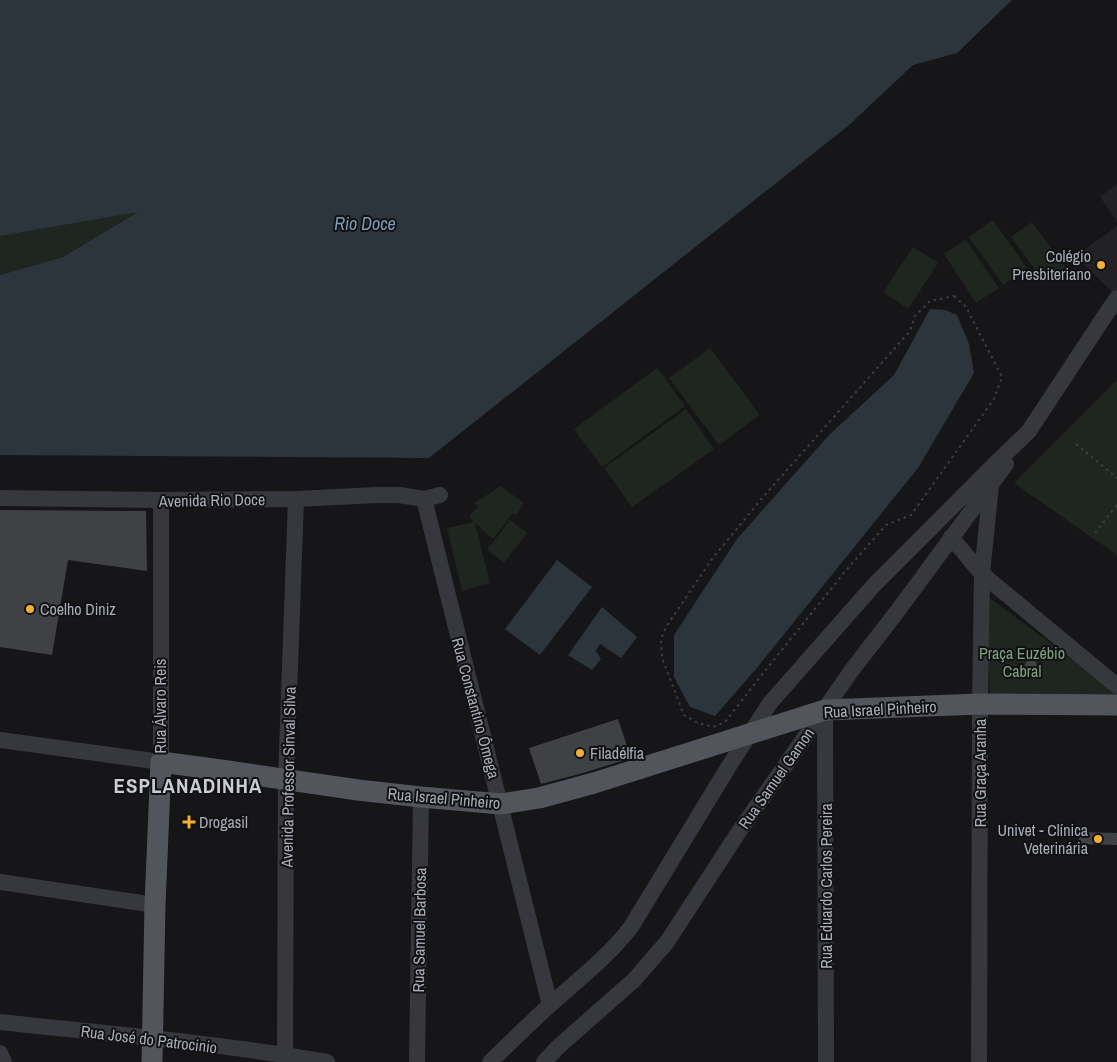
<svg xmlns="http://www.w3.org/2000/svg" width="1117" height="1062" font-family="'Archivo Narrow',sans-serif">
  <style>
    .built { fill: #222225 }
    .green { fill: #1e261f }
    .water { fill: #2c353c }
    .building { fill: #404145 }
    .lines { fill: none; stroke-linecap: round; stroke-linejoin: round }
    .path { stroke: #3d3f44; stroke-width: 2; stroke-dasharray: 2.5 4; stroke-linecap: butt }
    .minor { stroke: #37383d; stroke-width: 16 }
    .major { stroke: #53555c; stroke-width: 21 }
    .poi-dot { fill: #f2b134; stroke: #111113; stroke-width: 2 }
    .labels { text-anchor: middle; stroke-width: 4; stroke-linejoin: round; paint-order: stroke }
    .poi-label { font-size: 16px; fill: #a8adb8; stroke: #111113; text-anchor: start }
    .street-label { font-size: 16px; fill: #a8adb8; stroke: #111113 }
    .park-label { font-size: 16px; fill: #7fa381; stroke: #111113 }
    .water-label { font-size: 18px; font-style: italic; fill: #7f9bb3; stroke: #111113 }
    .district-label { font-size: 21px; font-weight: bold; letter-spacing: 1px; fill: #c9ccd4; stroke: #111113 }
  </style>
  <rect width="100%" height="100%" fill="#161618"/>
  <g class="built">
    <polygon points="1117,184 1117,221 1100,197"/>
    <polygon points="1117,226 1117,289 1113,293 1076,256"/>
  </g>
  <g class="green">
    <polygon points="140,211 63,257 0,275 0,236"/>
    <polygon points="993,220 1027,268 1003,285 969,237"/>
    <polygon points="1032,222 1066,268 1045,283 1011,237"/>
    <polygon points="966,240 999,288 976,303 944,254"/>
    <polygon points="913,247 938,263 908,309 883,292"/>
    <polygon points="710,348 760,415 719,445 669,378"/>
    <polygon points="657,368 685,406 602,467 574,429"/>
    <polygon points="1117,380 1117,555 1014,483"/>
    <polygon points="686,409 714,449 632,507 604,468"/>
    <polygon points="501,486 524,503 516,515 513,513 493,539 475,523 490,583 462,591 447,528 474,522 469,517 478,506 474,503"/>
    <polygon points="510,520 527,533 504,563 487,550"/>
    <polygon points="986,595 1117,693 1117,696 990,695"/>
  </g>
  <g class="water">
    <polygon points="0,0 1012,0 957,53 913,65 848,126 429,458 0,455 0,275 63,257 138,212 0,236"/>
    <polygon points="930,309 945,310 957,315 969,344 974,373 918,468 756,669 715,716 690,707 674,677 674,635 737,539 829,435 894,375"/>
    <polygon points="557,560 592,587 540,655 505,629"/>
    <polygon points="602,607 637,637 621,658 600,644 596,651 601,659 592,670 568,655"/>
  </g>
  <g class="building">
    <polygon points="0,510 146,511 147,571 68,560 52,655 0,647"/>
    <circle cx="1031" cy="666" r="6"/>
    <polygon points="618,719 631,758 583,773 541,784 529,748"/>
    <polygon points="1079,832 1117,833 1117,845 1079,844"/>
  </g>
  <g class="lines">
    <g class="path">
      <polygon points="954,296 966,307 1002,377 994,399 911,515 886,525 848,568 768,667 725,722 713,727 698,723 684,715 662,658 661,639 666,627 712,559 763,497 910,331 915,316 930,301"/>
      <polyline points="1076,444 1117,478"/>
      <polyline points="1095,533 1117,505"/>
    </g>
    <g class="minor">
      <polyline points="0,498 161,500 296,499 377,495 399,495 424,499 440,495"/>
      <path d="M424,499C465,668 509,836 550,1005"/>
      <polyline points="951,537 982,574 1117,686"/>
      <polyline points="825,710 826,1062"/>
      <polyline points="0,740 161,762 161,500"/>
      <polyline points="0,882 155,905"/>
      <path d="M0,1022C109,1034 219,1043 327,1062"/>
      <polyline points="0,1053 4,1062"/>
      <polyline points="285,1055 286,779 296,499"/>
      <polyline points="417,1062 421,797"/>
      <path d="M490,1062C510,1043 530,1023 551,1004C579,979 608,957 631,927L729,766L770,703L874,585L998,461L1029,431L1110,308L1117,298"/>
      <polyline points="544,1062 558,1047 634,980 667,942 738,833 852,670 899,609 1006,464"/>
      <polyline points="979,1062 980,704 982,574 991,485"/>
    </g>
    <polyline class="major" points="152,1062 155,905 161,762 228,771 358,790 421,797 501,804 539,798 594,783 825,710 980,704 1117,705"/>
  </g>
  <g class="poi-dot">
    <circle cx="1101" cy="265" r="5"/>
    <circle cx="30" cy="609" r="5"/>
    <circle cx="580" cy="753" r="5"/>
    <path d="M186.5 814.5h5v5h5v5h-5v5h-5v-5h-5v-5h5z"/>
    <circle cx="1098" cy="839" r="5"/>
  </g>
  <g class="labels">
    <g class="poi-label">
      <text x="1091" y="262" text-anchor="end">Colégio<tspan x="1091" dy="18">Presbiteriano</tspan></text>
      <text x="40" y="615">Coelho Diniz</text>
      <text x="590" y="759">Filadélfia</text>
      <text x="199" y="828">Drogasil</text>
      <text x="1088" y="836" text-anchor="end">Univet - Clínica<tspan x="1088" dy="18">Veterinária</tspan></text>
    </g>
    <g class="street-label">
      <text transform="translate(212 500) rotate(-1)" y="6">Avenida Rio Doce</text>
      <text transform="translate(160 706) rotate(-90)" y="6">Rua Álvaro Reis</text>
      <text transform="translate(476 708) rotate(75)" y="6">Rua Constantino Ômega</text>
      <text transform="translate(880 709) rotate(-3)" y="6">Rua Israel Pinheiro</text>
      <text transform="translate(980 773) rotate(-90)" y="6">Rua Graça Aranha</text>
      <text transform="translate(288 777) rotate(-89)" y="6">Avenida Professor Sinval Silva</text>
      <text transform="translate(776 778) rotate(-55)" y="6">Rua Samuel Gamon</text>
      <text transform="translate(444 798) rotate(5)" y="6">Rua Israel Pinheiro</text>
      <text transform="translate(826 886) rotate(-90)" y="6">Rua Eduardo Carlos Pereira</text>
      <text transform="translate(419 930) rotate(-89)" y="6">Rua Samuel Barbosa</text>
      <text transform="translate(149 1039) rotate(7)" y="6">Rua José do Patrocinio</text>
    </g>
    <g class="park-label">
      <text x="1022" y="659">Praça Euzébio<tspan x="1022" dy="18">Cabral</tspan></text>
    </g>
    <g class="water-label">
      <text x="365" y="230">Rio Doce</text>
    </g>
    <g class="district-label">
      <text x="188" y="793">ESPLANADINHA</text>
    </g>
  </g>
</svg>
